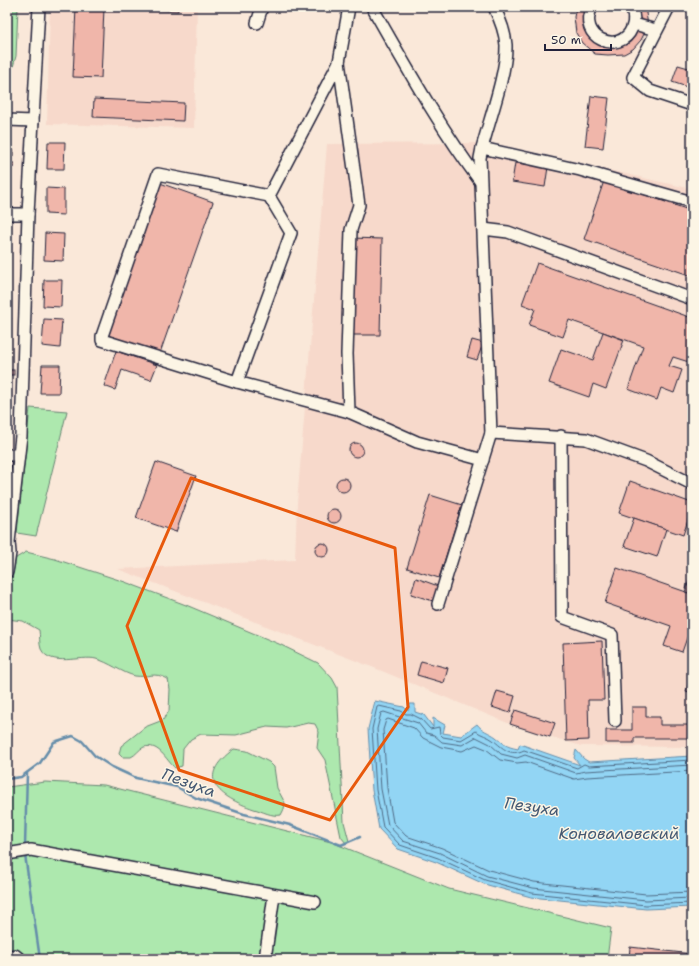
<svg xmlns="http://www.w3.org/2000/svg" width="699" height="966" font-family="'Shantell Sans',sans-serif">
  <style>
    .built { fill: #f7d9cb }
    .green { fill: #ade8ae; stroke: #688574 }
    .water { fill: #92d5f4; stroke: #658daa }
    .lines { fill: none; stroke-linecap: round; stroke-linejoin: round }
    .shore { stroke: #4f6a85; stroke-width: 1 }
    .stream { stroke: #658daa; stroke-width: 2.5 }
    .building { fill: #f0b6aa; stroke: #22223b }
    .minor-casing { stroke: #22223b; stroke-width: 14 }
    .minor { stroke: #fcf5e5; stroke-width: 11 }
    .marked { fill: none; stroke: #e8590c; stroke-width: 3; stroke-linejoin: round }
    .labels { text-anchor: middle; stroke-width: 3; stroke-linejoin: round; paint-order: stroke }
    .water-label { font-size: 16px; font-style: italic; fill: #445872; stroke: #fcf5e5 }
  </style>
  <rect width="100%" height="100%" fill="#fae8d9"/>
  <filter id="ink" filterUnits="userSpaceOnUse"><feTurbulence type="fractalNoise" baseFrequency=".025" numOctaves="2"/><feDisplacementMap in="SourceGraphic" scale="8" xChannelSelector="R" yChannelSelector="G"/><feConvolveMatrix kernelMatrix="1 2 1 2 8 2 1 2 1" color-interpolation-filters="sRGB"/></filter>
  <g filter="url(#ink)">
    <g class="built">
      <polygon points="50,7 197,7 194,128 47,124"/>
      <polygon points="490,143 692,189 692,747 581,746 510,724 377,669 118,569 295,560 297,503 327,144"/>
    </g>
    <g class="green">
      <polygon points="7,7 18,7 16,56 13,67 7,70"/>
      <polygon points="30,408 67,411 36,536 17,533"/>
      <path d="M26,552L55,559L125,582L186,605L279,644L318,663L332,678L337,687L344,822L349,841L346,843L341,837L325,760L317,748L319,732L315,724L308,723L286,728L267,727L236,735L201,734L191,739L183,749L182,766L175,768C166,760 159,743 144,747C139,749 136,755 131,757H122L119,754L121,746L145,727L163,720L169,711L170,689L168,679C154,671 148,678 135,676C122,673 109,662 96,659C82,655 50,668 41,649C39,644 40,635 39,630L23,621L7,619V581L14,569L16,558Z"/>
      <path d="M234,749L247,751L269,762L274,767L277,788L285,803L284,809L281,815C272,817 262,811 254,809C219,797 194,778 234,749Z"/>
      <polygon points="45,782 104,785 331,842 449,889 611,928 607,959 7,959 7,787"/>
    </g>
    <path class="water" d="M375,701L404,707L408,711L410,704H415V712L424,715L433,727V718L445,725L443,733L461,736L477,724C482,731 489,732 496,737C506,745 504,746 518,749L520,744L580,765L574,758L576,750L584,759L589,762L692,756V907L646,909L531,897L484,884L436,862L398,849L379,829L372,790L368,729Z"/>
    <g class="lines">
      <g class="shore">
        <path d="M692,760L589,766L584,764L577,768L524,750C510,757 503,748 493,740C488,736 481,735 476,731L461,740L443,737L440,734L439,727L430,729L421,719L411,714H406L401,711L379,706L377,707L372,729L376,790L383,827L400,845L438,858L485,880L532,893L646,905L692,903"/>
        <polyline points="692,765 585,771 576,773 525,755 517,758 501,754 490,744 476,737 462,745 442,742 434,735 426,733 418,723 384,712 381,713 377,729 381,789 388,825 403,841 440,853 487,876 533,888 646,900 692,898"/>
        <polyline points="692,771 587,777 574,779 526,762 517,763 500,760 486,749 476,745 462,751 441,747 423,738 414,728 388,719 386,720 383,730 387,788 393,822 406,836 442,848 489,870 534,882 646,894 692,892"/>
      </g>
      <g class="stream">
        <polyline points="7,779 21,777 40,763 54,742 73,736 82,741 95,756 112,767 136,778 177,787 196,798 244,814 290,825 341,845 360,837"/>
        <polyline points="25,846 27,773"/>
        <polyline points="25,855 40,959"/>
      </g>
    </g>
    <g class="building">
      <polygon points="76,7 178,7 178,11 104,8 101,78 73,77"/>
      <polygon points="576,7 586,7 583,16 584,28 595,43 604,45 637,28 646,30 641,40 633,49 624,54 608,55 595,54 582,43 576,33 574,17"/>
      <polygon points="635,7 645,7 648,25 638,23"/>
      <polygon points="678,65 692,69 692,81 690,88 672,82"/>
      <polygon points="591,96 609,98 603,148 585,146"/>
      <polygon points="94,99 184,103 183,121 93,117"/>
      <polygon points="7,139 10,142 8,148 7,148"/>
      <polygon points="48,142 65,142 64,169 47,169"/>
      <rect x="7" y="151" width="6" height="5"/>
      <polygon points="7,163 14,163 14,167 7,168"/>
      <polygon points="515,163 548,167 545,187 512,182"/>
      <polygon points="604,181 692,211 692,276 584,239"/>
      <polygon points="160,183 213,202 160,353 107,335"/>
      <polygon points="46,188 64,189 64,215 46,214"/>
      <polygon points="45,233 64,234 63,261 44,260"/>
      <polygon points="351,238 382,239 380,335 349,335"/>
      <polygon points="537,263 692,318 692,363 673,357 669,366 682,370 674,393 661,388 657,400 628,389 643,346 569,320 563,337 529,325 535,309 522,304"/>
      <polygon points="44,280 62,280 61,307 43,306"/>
      <polygon points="7,318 11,318 9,325 7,325"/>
      <polygon points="44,319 62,320 60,348 42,346"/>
      <polygon points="603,332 624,340 606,389 593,384 589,397 549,383 561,349 593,360"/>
      <polygon points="472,340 483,343 477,360 467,357"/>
      <polygon points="116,351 157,365 151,380 122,370 115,390 104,386"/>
      <polygon points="42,365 60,365 59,393 40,393"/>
      <rect x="7" y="370" width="7" height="5"/>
      <circle cx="356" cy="450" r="7"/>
      <polygon points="156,462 196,476 176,532 136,518"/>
      <circle cx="343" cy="485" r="7"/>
      <polygon points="630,481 692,503 692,508 683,535 619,513"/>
      <polygon points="430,495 462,505 439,578 407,568"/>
      <circle cx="334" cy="516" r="7"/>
      <polygon points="634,518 666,529 657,557 624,546"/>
      <circle cx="322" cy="550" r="7"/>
      <polygon points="617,568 692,594 692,633 689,632 682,652 664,646 671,626 605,603"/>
      <polygon points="692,572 692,594 685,592"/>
      <polygon points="416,578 438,586 433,601 411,594"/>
      <polygon points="602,641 604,700 588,700 589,740 566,741 563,643"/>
      <polygon points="421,661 448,668 444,683 417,675"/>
      <polygon points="692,675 692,693 686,691"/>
      <polygon points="497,691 515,696 510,713 492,707"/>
      <polygon points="632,707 646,707 646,717 660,717 660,725 692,725 692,738 634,738 634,743 606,743 606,730 632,730"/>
      <polygon points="515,710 555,723 550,737 510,724"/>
      <polygon points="630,947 692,954 692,959 629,959"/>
    </g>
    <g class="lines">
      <g class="minor-casing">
        <g id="minor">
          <path d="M372,7C406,66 439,126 480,181"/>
          <path d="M592,7C576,37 620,57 632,28C635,21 634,14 631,7"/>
          <polyline points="669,7 633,77 650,91 692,105"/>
          <polyline points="257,23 262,7"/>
          <polyline points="634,24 656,30"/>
          <polyline points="339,62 359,205 351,230 347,354 349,412"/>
          <polyline points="7,120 33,121"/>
          <path d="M482,148C489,121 507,72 506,45C505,31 500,19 494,7"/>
          <polyline points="269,196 158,174 102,336 102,340 237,382 349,412 417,442 483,460"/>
          <polyline points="692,202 580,170 482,148 480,158 491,433 586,439 646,461 692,484"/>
          <polyline points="7,214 28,214"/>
          <polyline points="483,229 508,232 692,299"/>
          <polyline points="237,382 291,233 269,196 339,62 349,7"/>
          <polyline points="561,436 562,617 612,635 615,721"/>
          <polyline points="7,455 18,455"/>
          <polyline points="7,572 10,553 9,542 21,436 28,214 39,7"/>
          <polyline points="438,604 491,433"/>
          <polyline points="7,854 31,850 315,902"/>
          <polyline points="7,957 15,955 20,959"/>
          <polyline points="265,959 274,895"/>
        </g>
      </g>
      <use href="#minor" class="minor"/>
    </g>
  </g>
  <path class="marked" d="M191,478L395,548L408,707L330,820L179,770L127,626Z"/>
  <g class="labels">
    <g class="water-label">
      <text transform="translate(189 782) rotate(20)" y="6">Пезуха</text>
      <text transform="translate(532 806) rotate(8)" y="6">Пезуха</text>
      <text x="619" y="839">Коноваловский</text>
    </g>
  </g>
  <rect width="699" height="966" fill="none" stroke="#fcf5e5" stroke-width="24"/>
  <rect x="12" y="12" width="675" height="942" fill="none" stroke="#22223b" stroke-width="1.5" filter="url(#ink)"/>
  <path d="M545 44v6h66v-6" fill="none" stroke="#22223b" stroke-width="2"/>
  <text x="551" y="44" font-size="12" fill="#22223b" stroke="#fcf5e5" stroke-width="3" paint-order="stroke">50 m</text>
</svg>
